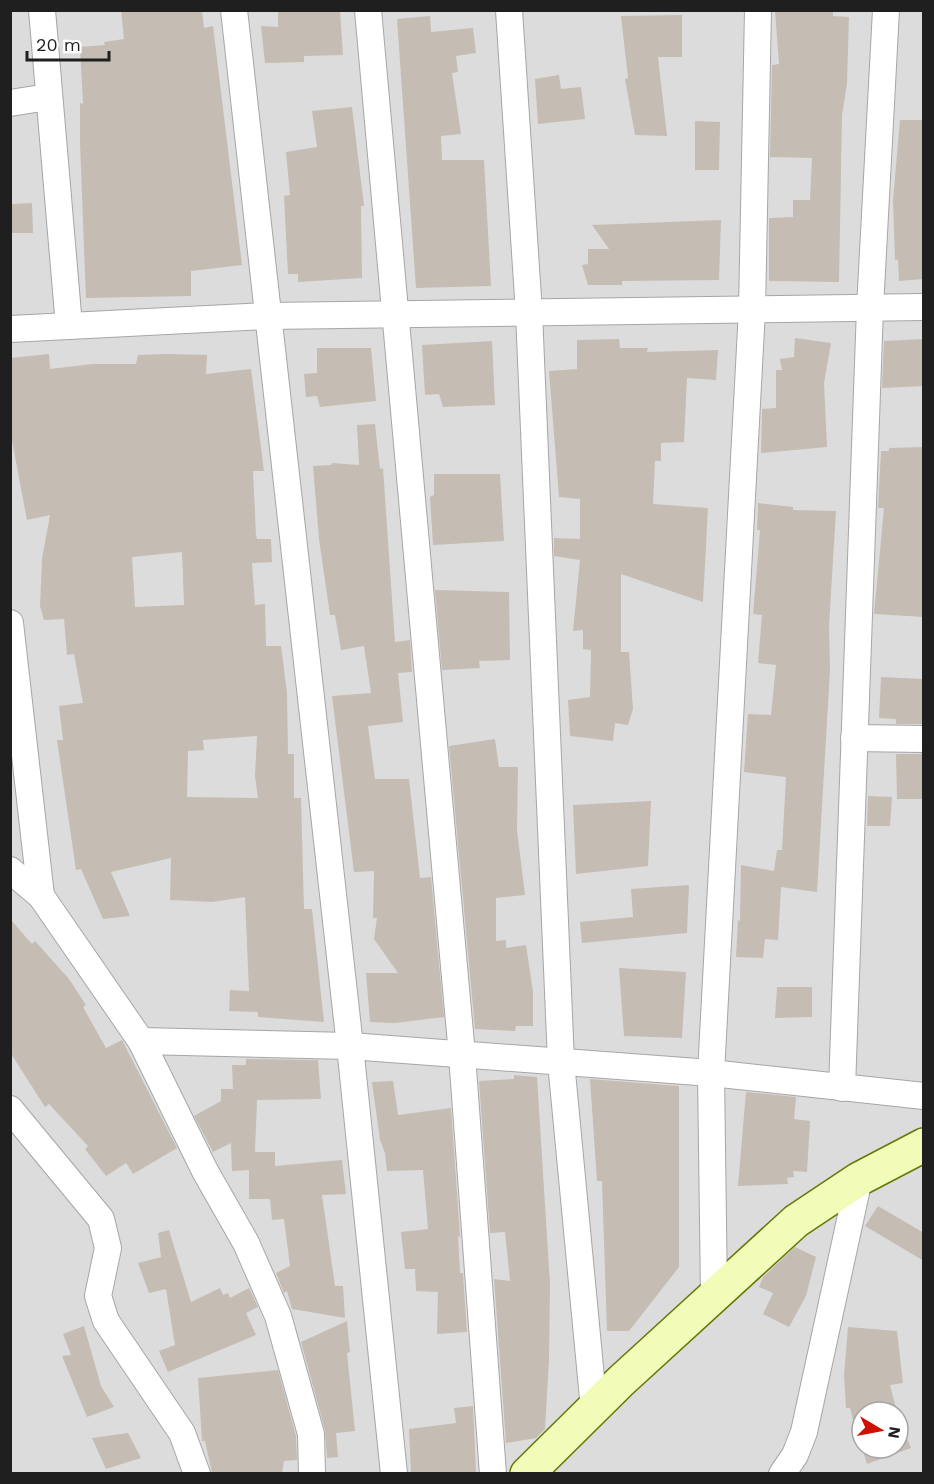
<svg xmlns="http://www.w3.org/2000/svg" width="934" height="1484" font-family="'Work Sans',sans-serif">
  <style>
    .residential { fill: #dddcdc; fill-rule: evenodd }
    .building { fill: #c5bcb4; fill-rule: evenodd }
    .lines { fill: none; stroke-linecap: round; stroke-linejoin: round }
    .street-casing { stroke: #a6a6a6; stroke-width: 28 }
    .secondary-casing { stroke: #627903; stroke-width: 36 }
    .street { stroke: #fff; stroke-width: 26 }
    .secondary { stroke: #f2fbb8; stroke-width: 33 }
  </style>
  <rect width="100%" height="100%" fill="#f0ede5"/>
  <path class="residential" d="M10,11H923V1473H11ZM862,1412H898V1448H862Z"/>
  <g class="building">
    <polygon points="121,10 202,10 204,28 213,26 242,265 191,271 191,296 86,298 80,143 80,103 83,104 80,47 105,45 104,42 124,39"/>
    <polygon points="285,10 340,10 343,55 304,56 304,62 265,63 261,26 278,27 278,12"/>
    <polygon points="775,10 833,10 833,16 849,17 847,84 842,115 839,282 769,281 769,218 793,217 793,200 810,200 812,158 770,157 772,65 779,64"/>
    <polygon points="682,15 682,57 658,57 667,136 635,135 625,79 628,78 621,16"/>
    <polygon points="430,16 431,32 473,28 476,53 456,56 458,72 452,73 461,134 441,136 442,160 484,160 491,286 416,288 397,19"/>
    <polygon points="559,75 561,89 581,87 585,119 538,124 535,79"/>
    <polygon points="352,107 364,206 361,206 362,278 298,282 298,274 288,274 284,196 290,195 286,152 317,147 312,111"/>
    <polygon points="900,120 924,120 924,279 899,281 898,260 895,260 893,200"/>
    <polygon points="695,121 720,122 719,170 695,170"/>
    <polygon points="32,203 33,233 10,233 10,204"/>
    <polygon points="721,220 719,280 622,281 622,285 588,285 582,265 588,264 588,249 609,249 592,225"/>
    <polygon points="795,338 831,343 824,383 827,447 761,453 762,409 776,408 776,370 782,370 780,359 794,357"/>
    <polygon points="619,339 620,348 648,348 647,352 718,350 716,380 687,378 684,442 661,443 661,461 655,461 653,504 708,508 703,602 621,574 621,652 629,652 633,709 628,725 615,723 613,741 570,736 568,700 590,697 591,650 583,649 583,630 573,631 580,560 554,556 554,538 580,539 580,499 559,497 549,371 577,369 577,340"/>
    <polygon points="924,339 924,386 882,388 884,341"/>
    <polygon points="492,341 495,405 443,407 439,394 425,395 422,345"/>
    <polygon points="317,348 371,348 376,401 320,407 317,396 306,397 304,374 317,373"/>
    <path d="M49,354L50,369L92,364H136L138,355L166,354L207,355L206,374L251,369L264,471H253L256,535L257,539H271L272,562L252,563L255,605L265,604L266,646H281L287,693L288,754H294V798H301L304,909H312L324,1022L258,1017V1012L229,1011L230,990L249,991L245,897L212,902L170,900L171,858L111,872L130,916L103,919L81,869L76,870L57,740H63L59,706L83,703L74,654L67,655L64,619L44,620L40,606L42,559L50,515L27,520L10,430V358ZM182,552L184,605L135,607L132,557ZM257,736L255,776L258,798L187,797L188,751L204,750L203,740Z"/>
    <polygon points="375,424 380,469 383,468 395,642 410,640 412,672 398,673 403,722 368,726 375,779 409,779 420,878 431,877 444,1017 395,1023 370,1022 366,973 398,973 374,939 377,918 373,918 374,871 354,872 332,696 371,693 364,646 341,650 335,615 330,615 319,539 313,466 331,465 332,463 359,465 357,425"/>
    <polygon points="924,447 924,617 874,614 884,508 878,508 881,451 889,451 889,448"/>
    <polygon points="434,474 500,474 504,541 433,545 430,497 434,495"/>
    <polygon points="758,503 793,507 793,510 836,511 829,626 830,670 817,892 781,887 778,940 765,939 763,958 736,957 738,920 740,921 741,865 774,871 777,850 782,850 786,777 744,772 748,714 771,715 776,665 758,663 762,615 753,614 760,530 757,530"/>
    <polygon points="435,590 509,592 510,660 479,661 480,668 442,670"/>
    <polygon points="881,677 924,679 922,724 896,724 896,719 879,718"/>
    <polygon points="495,739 499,767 518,767 517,830 525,895 496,898 496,941 506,940 506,948 526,945 533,992 533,1026 516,1026 515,1031 475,1029 449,746"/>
    <polygon points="896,754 924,754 924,799 897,799"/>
    <polygon points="868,796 892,797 890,826 867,826"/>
    <polygon points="651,801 648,866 576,874 573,805"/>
    <polygon points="689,885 687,933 582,943 580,922 633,917 631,889"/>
    <polygon points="10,919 32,944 35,941 69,979 86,1005 83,1007 106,1048 122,1040 177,1148 133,1174 126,1163 106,1176 85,1149 88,1146 49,1104 45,1107 10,1052"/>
    <polygon points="619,968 686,972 682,1038 624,1036"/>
    <polygon points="777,987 812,987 812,1017 775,1018"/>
    <polygon points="246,1059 318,1060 321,1099 257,1100 255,1152 275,1152 275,1166 342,1160 346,1194 322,1195 335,1286 343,1286 345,1318 292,1309 287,1291 284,1293 276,1273 290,1266 284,1219 272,1220 270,1199 249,1199 249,1170 232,1171 231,1143 213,1152 194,1116 221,1101 221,1089 233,1089 232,1065 246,1065"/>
    <polygon points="514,1075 537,1077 550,1284 549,1359 545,1429 536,1438 506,1443 494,1279 510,1281 505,1232 490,1233 479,1081 514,1079"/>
    <polygon points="590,1079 679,1086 679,1267 629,1331 607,1331 602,1181 597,1181"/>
    <polygon points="393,1081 398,1115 451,1108 460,1236 458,1237 460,1273 463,1273 467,1332 437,1334 438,1292 416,1291 415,1269 405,1269 401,1232 428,1229 423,1170 387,1171 385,1153 380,1140 372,1082"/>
    <polygon points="746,1092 796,1097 794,1119 810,1121 807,1172 793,1171 794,1177 787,1178 788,1184 738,1186"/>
    <polygon points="878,1206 924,1233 924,1261 865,1226"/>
    <polygon points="169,1230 191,1302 220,1288 223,1295 228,1293 230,1298 249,1288 258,1307 246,1313 256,1335 168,1372 159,1351 175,1345 166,1289 149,1293 138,1263 161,1257 158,1233"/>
    <polygon points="795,1247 816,1257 806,1296 789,1327 763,1314 773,1293 759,1287 763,1277"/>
    <polygon points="347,1321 350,1352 347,1353 355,1431 336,1433 338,1457 327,1458 325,1430 301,1342"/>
    <polygon points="84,1326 101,1386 114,1407 87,1417 62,1356 71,1355 63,1334"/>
    <polygon points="848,1327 897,1331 903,1383 890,1385 897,1412 862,1412 862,1448 898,1448 898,1417 911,1448 867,1464 862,1448 860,1448 850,1408 846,1408 844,1375"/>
    <polygon points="278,1370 296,1436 297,1460 284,1461 282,1473 212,1473 205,1441 202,1441 198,1378"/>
    <polygon points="473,1406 476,1473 411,1473 409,1429 456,1423 454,1408"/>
    <polygon points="128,1433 141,1458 106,1469 92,1438"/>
  </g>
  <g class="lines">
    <g class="street-casing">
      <g id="street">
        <polyline points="42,10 69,326"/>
        <polyline points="234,10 350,1046 394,1474"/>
        <polyline points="368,10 462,1055 493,1474"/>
        <polyline points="509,10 529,313 561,1062 594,1409"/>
        <polyline points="10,103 48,97"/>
        <polyline points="10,329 268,316 924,307"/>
        <polyline points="10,623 41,896"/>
        <polyline points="854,738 924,739"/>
        <polyline points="10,870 41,896 141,1041 205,1171 246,1243 278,1316 311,1434 312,1474"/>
        <polyline points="141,1041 350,1046 711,1073 924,1096"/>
        <polyline points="842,1088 870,308 886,10"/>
        <polyline points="10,1109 101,1219 108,1248 98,1296 106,1321 182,1433 197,1474"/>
        <polyline points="714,1296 711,1073 752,310 758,10"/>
        <polyline points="782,1474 795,1455 804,1432 859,1179"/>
      </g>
    </g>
    <g class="secondary-casing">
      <polyline id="secondary" points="527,1474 621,1381 796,1221 859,1179 924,1145"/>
    </g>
    <use href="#street" class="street"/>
    <use href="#secondary" class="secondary"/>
  </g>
  <rect width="934" height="1484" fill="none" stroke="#1f1f1f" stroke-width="24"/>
  <g transform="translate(880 1430) rotate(100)"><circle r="28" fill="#ffffff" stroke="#a5a5a5" stroke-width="1.5"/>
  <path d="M0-4.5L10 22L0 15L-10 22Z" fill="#ce1100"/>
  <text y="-9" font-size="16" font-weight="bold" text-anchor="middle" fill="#1f1f1f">N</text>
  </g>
  <path d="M27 51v9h82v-9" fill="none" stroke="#1f1f1f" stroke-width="3"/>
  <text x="36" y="51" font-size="18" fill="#1f1f1f" stroke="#ffffff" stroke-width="4.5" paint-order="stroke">20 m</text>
</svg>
